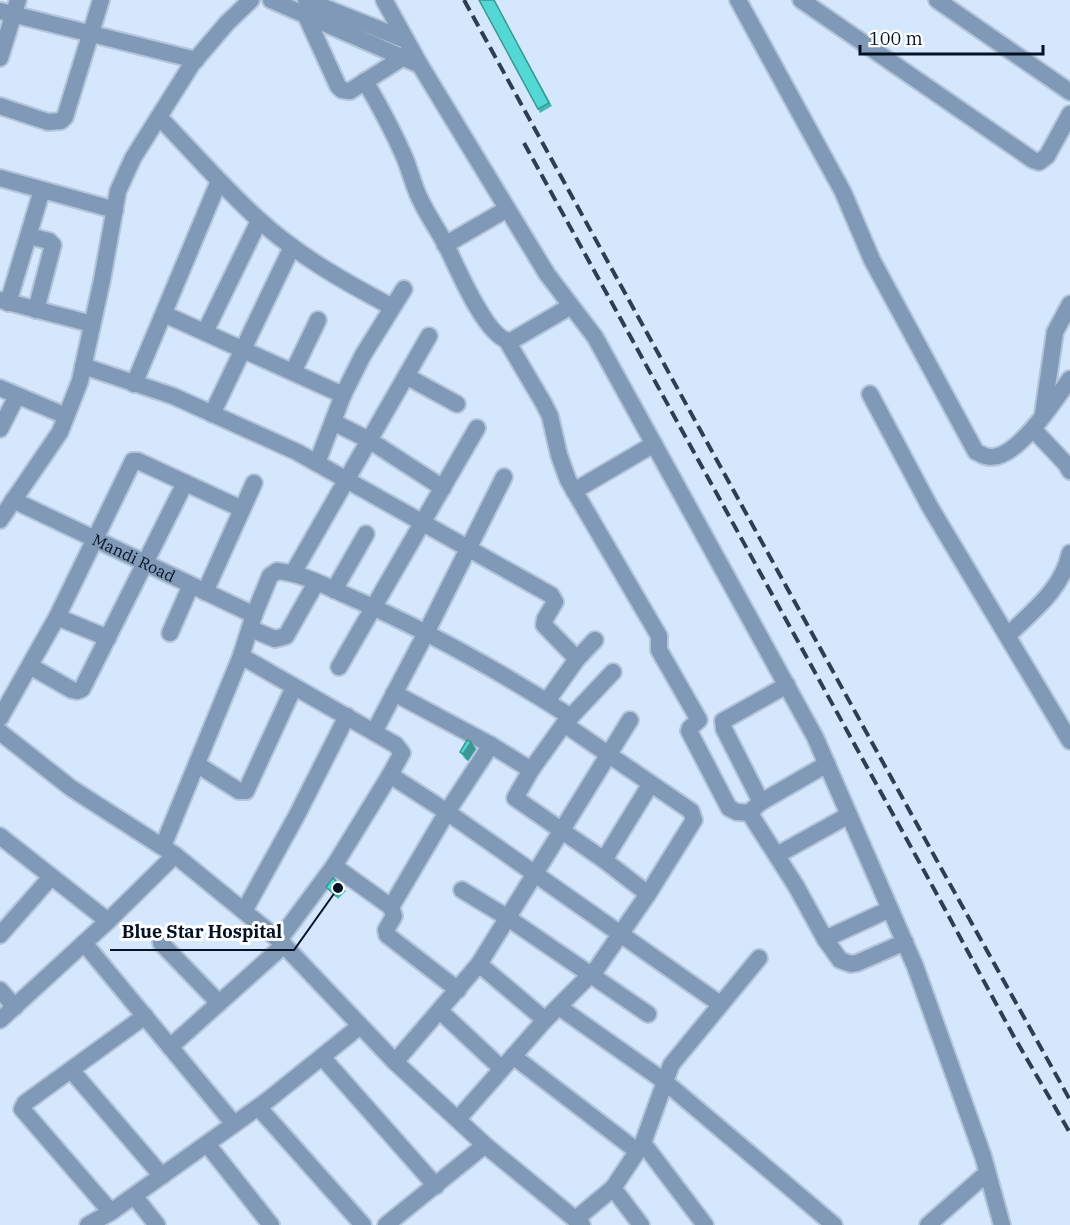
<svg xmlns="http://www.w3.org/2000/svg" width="1070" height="1225" font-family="'IBM Plex Serif',serif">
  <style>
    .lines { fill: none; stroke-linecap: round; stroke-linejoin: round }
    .minor-casing { stroke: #b3c5da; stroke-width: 20 }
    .minor { stroke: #8099b6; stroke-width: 16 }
    .rail { stroke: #2e3e50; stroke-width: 4; stroke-dasharray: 12 6; stroke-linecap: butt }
    .wall { fill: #47bab5 }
    .shaded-wall { fill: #3a9794 }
    .building { fill: #53d8d3; stroke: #3a9794; stroke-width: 1.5 }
    .labels { text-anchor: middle; stroke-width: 6; stroke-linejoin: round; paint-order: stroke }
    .street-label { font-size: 16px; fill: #031224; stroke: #fff }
    .leader { fill: none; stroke: #031224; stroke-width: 2 }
    .callout-dot { fill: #031224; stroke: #fff; stroke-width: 2 }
    .callout-label { font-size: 18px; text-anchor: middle; font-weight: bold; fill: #031224; stroke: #fff; stroke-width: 6; stroke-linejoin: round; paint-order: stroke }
  </style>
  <rect width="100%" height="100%" fill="#d5e7fd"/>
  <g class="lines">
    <g class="minor-casing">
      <g id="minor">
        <polyline points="271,0 420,65"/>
        <polyline points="306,0 406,40"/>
        <polyline points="384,0 420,65 547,274 595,337 815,737 915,966 983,1156 1002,1225"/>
        <path d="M738,0L843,192L872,260L976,452C979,453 982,455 985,456C1014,466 1056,398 1070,379"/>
        <polyline points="801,0 1033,160 1039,162 1047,156 1070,114"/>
        <polyline points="937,0 1070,92"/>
        <polyline points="0,11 196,60"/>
        <polyline points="306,16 338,86 342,90 350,91 402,58"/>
        <polyline points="0,58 18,0"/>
        <path d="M365,81C379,105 392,129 403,154C410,169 413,186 421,201C428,216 438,230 446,245C456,265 487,341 511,341L571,306"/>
        <polyline points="0,106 48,122 61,121 65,117 101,0"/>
        <path d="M159,117C192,151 223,187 258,219C297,255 345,282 392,307"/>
        <polyline points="0,178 115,210"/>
        <polyline points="29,236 49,241 53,245 36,310"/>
        <polyline points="445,245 507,209"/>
        <polyline points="0,300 92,324"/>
        <polyline points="8,303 42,190"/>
        <polyline points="164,314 343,395"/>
        <polyline points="205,332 259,221"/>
        <polyline points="507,341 544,404 550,416 559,455 568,480 659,636 659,650 699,720 690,728 689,731 729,808 737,812 751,813"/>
        <polyline points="83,366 173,396 297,452 551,595 555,602 545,619 544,625 577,659"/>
        <polyline points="293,372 318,320"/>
        <polyline points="406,376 457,404"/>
        <polyline points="134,384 219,181"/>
        <polyline points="0,388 66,416"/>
        <polyline points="870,394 930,507 1070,741"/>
        <polyline points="212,414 292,247"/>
        <polyline points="1043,414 1055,332 1070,304"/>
        <polyline points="333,422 369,440 443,488"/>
        <polyline points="0,429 17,396"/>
        <polyline points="1034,430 1066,464 1070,471"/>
        <polyline points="317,463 343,395 363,355 404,289"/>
        <polyline points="574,491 654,444"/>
        <path id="s1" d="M13,500L254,615"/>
        <polyline points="0,520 60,432 80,381 102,280 118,191 133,158 192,64 227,23 251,0"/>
        <polyline points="293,573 429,336"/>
        <polyline points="334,590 366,534"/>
        <polyline points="205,592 254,483"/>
        <polyline points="57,617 108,638"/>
        <polyline points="251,629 275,639 286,636 316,583"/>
        <polyline points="170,633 191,585"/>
        <path d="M1008,635C1034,610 1062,589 1070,553"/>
        <polyline points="241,656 396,745 402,753 390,775 334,866 279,940"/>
        <polyline points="30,666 72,690 77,691 82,689 185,483"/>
        <polyline points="339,667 477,428"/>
        <polyline points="613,672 564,724 531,770 515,798 604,860 648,894"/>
        <polyline points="787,685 723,721 724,729 761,802 753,809 752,817 796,886 825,939 840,960 851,964 857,963 905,942"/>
        <polyline points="394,693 491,745 531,770"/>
        <polyline points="547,701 577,659 595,640"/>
        <polyline points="0,718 57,617 133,461 138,461 242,509"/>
        <polyline points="0,732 71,788 175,855 279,940 395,1062 485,1145 582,1225"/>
        <polyline points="374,732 426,633 504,477"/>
        <polyline points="198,765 239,791 246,791 294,687"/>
        <polyline points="390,775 447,812 720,1004"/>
        <polyline points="761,802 827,764"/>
        <polyline points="0,836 108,921"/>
        <path d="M163,846L241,656L254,615L270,576L277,571C302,573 327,587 350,597C426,630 501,672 571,717"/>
        <polyline points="777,855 849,815"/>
        <polyline points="604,860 650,785"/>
        <polyline points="334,866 391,907 394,916 386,930 387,935 458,990"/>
        <polyline points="462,890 508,918 648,1014"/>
        <polyline points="391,907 447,812 491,745"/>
        <polyline points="244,911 297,815 347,716"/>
        <polyline points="0,935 51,877"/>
        <polyline points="825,939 890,909"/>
        <polyline points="84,943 234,1124"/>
        <polyline points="161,943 219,1003"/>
        <polyline points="479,964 545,1020"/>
        <polyline points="0,990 15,1007"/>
        <polyline points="559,1007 664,1081 834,1225"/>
        <polyline points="440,1011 501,1068"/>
        <polyline points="0,1020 108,921 175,855"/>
        <polyline points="170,1047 284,945"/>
        <polyline points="513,1056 637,1151"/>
        <polyline points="322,1057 436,1186"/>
        <polyline points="395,1062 479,964 630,720"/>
        <polyline points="71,1070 162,1176"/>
        <polyline points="259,1108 363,1225"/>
        <polyline points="458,1119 545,1020 597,968 648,894 694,820 691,811 564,724"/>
        <polyline points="643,1143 705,1225"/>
        <polyline points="207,1144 271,1225"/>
        <polyline points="613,1188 643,1143 671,1065 759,958"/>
        <polyline points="134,1196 157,1225"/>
        <polyline points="111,1212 22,1109 25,1103 145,1016"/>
        <polyline points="576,1219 613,1188 641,1225"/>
        <polyline points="88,1225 111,1212 268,1100 360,1026"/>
        <polyline points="386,1225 485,1145"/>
        <polyline points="928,1225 987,1173"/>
      </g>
    </g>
    <use href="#minor" class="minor"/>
    <g class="rail">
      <polyline points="464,0 936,859 1070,1100"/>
      <polyline points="524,143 934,889 1013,1035 1070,1133"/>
    </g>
  </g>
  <g class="wall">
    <polygon points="479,0 494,0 552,106 540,113 538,109"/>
    <polygon points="471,742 476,749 468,761 465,759 460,752"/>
    <polygon points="326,887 343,888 346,891 338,899"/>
  </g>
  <polygon class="shaded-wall" points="471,742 476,749 468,761 463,754"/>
  <g class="building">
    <polygon points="479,0 494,0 549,103 538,109"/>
    <polygon points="467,740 471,742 463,754 460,752"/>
    <polygon points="333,878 343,888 336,896 326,887"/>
  </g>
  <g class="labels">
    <g class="street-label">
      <text dy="6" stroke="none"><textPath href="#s1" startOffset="134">Mandi Road</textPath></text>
    </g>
  </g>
  <path class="leader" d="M338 888L294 950H110"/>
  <circle class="callout-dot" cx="338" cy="888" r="6"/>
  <g class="callout-label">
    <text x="202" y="938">Blue Star Hospital</text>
  </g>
  <path d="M860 45v9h183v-9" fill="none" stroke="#031224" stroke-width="3"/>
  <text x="869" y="45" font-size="18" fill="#031224" stroke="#ffffff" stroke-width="4.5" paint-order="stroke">100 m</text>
</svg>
